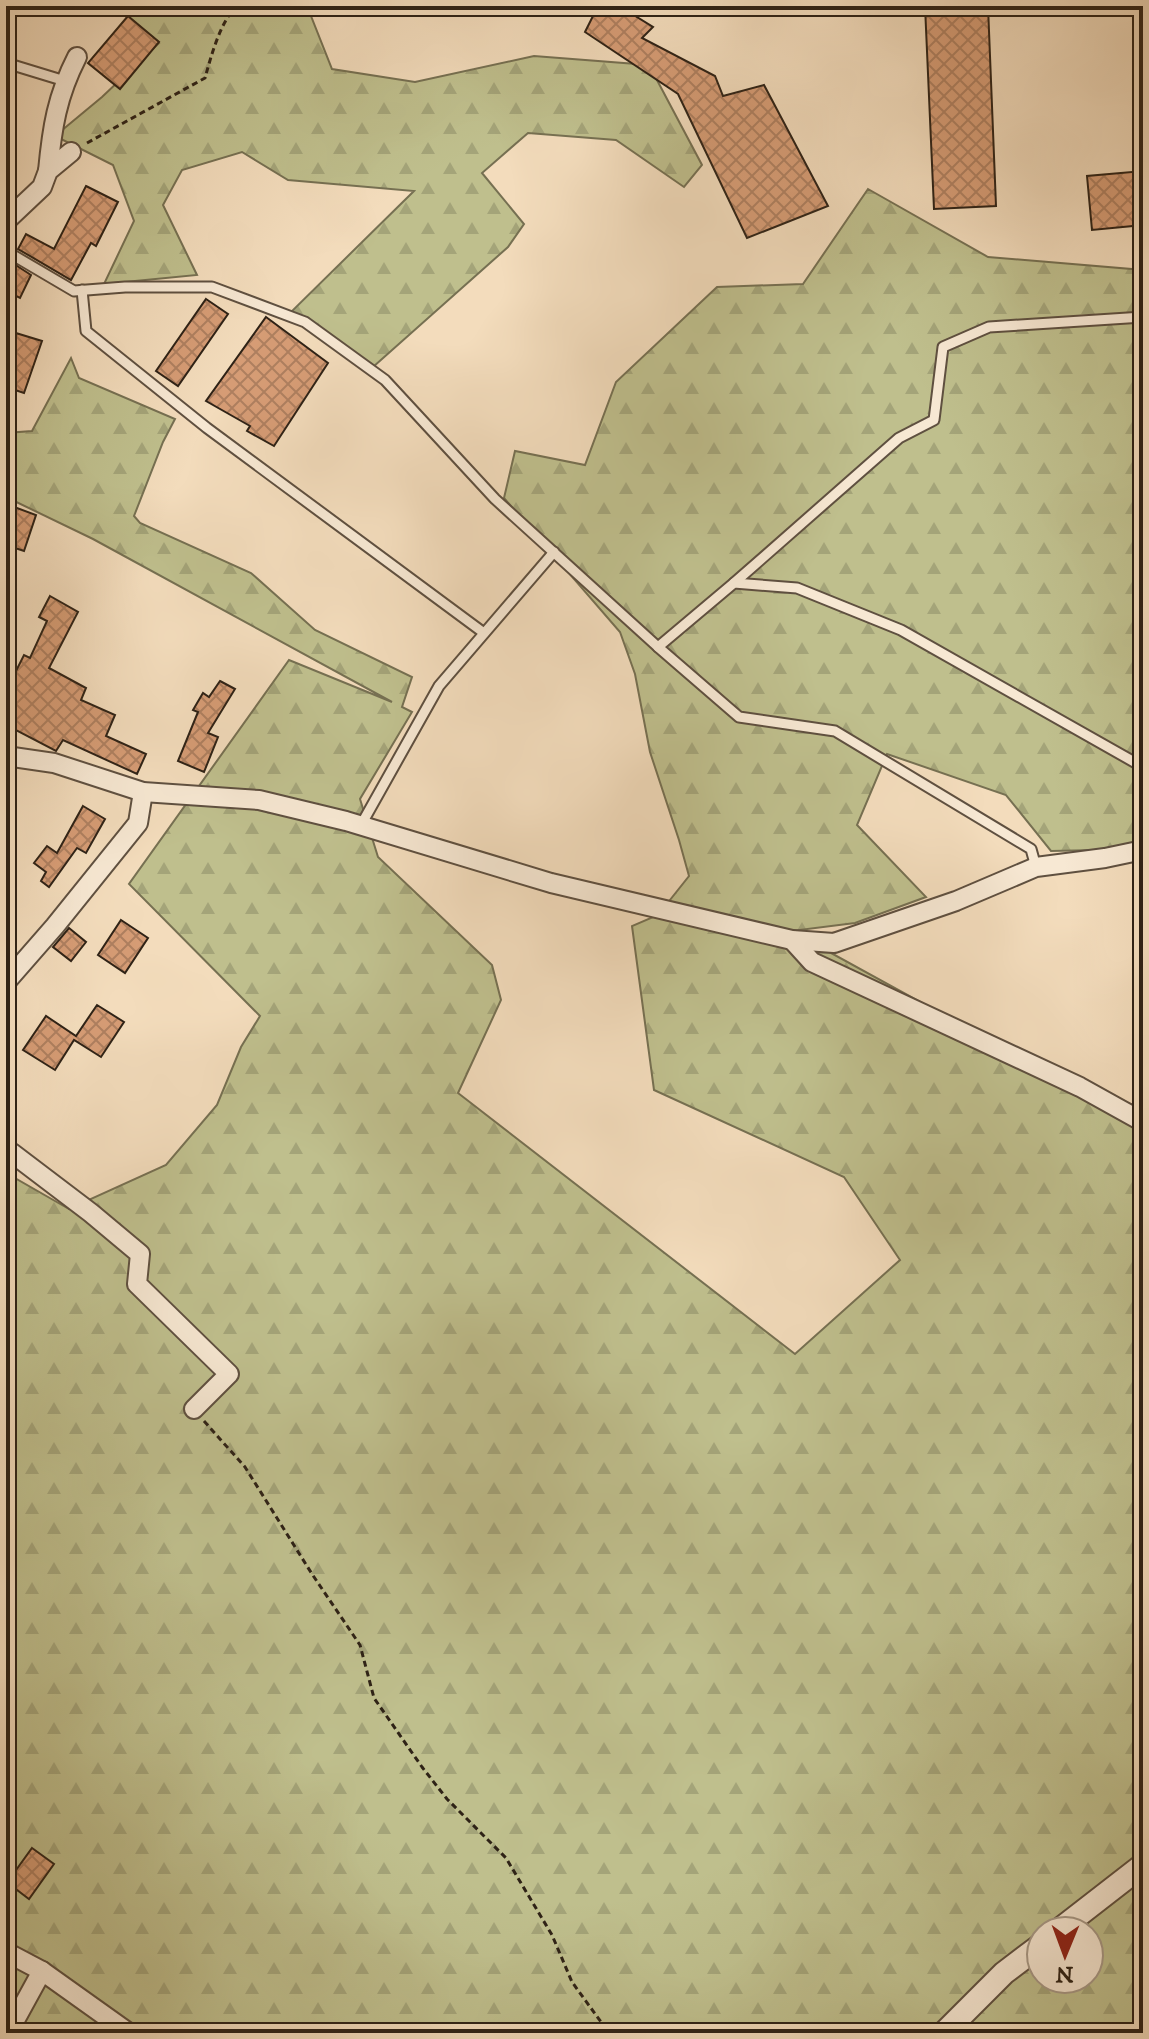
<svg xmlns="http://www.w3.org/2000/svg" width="1149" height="2039" font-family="'IM FELL DW Pica',serif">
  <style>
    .forest { fill: url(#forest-firs); stroke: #767052; stroke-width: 2; fill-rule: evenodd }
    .building { fill: url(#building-cross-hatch); stroke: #2e2216; stroke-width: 2 }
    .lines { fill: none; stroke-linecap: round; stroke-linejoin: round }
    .service-casing { stroke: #5f5040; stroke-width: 13 }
    .minor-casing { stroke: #5f5040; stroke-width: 22 }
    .tertiary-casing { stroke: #5f5040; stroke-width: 26 }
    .path { stroke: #2e2216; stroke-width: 3; stroke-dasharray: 6 4; stroke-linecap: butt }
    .service { stroke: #f7e8d3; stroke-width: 9 }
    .minor { stroke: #f7e8d3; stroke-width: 18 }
    .tertiary { stroke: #f7e8d3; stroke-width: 22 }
  </style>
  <defs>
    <pattern id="forest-firs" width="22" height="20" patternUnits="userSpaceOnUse" patternTransform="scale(2)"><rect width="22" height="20" fill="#bfbf8d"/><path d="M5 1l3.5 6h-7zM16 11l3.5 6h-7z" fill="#a4a479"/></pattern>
    <pattern id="building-cross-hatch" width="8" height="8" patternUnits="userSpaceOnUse" patternTransform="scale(2)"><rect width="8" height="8" fill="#d69c75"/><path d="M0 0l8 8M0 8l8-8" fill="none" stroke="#ae7f5f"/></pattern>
  </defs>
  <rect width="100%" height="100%" fill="#f3dcbc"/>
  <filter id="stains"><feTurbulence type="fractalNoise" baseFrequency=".0025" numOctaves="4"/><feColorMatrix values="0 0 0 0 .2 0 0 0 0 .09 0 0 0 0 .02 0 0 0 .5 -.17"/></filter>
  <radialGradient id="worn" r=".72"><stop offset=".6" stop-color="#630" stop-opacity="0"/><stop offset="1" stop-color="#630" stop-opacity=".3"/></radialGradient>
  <g class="forest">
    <polygon points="113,6 307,6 332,69 415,82 534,56 649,65 702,165 684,187 616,140 528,133 482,173 524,224 508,247 373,367 291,312 414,191 288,180 242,152 182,170 163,205 197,275 104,284 134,221 113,165 55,136 102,97 159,43"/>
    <path d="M868,189L988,257L1143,270V849L1051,851L1006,795L887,754L857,825L926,897L855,923L791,931L1046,1071L1143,1109V1755L1133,1764L1143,1820V2033H6V1173L69,1209L166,1165L217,1105L241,1047L260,1016L129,884L289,660L392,702L93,539L6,497V433L32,431L71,358L79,378L175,419L163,442L134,516L140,523L251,573L315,630L412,677L402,707L412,712L360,799L378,857L492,965L501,1000L458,1093L795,1354L900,1260L844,1177L654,1090L632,926L658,915L689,876L679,840L650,752L635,674L620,632L504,498L515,451L585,465L616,382L717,287L803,284ZM1041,1931H1089V1979H1041Z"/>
  </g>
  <g class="building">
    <polygon points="598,6 619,6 653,27 642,38 715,76 723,96 764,85 828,206 747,238 678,94 585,32"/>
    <polygon points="925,6 988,6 996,206 934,209"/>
    <polygon points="128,16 159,42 120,89 88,63"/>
    <polygon points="1143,171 1143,225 1092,230 1087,176"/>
    <polygon points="86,186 118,202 96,246 91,243 71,280 18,249 26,234 54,249"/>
    <polygon points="11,262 31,275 20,298 6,291 6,271"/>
    <polygon points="206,299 228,314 178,386 156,371"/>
    <polygon points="266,317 328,363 274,446 247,431 250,426 206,401"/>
    <polygon points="6,330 42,341 24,393 6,387"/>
    <polygon points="6,504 36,515 24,551 6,545"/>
    <polygon points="50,596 78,612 49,668 86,688 81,700 115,715 106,736 146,754 137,774 63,740 56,751 6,725 6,691 24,655 30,658 47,621 39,617"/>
    <polygon points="220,681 235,689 208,733 218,737 204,772 178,761 198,712 193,710 203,693 209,697"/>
    <polygon points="83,806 105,819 86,853 77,848 49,887 41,881 46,872 34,863 47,846 57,853"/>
    <polygon points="121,920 148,938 125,973 98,955"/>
    <polygon points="69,928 86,942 71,961 53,947"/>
    <polygon points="97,1005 124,1022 101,1057 74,1040 55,1070 23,1050 46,1016 76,1036"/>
    <polygon points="32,1848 54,1864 29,1899 17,1890 6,1901 6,1884"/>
  </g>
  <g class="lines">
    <g class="service-casing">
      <g id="service">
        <polyline points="6,63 65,81"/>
        <polyline points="6,251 74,291 125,287 212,287 305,322 385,380 495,499 658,647"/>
        <polyline points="82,290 86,331 207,428 484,633"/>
        <polyline points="734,583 899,438 934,420 943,347 989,327 1143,317"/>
        <polyline points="361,825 439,686 554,552"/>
        <polyline points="1036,867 1031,849 835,731 739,717 658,647 734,583 797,588 901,630 1143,767"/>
      </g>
    </g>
    <g class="minor-casing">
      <g id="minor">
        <path d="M48,171C52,128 57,96 77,57"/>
        <polyline points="6,221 42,187 48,171 71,152"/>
        <polyline points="6,756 54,763 143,792 259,800 346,821 551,883 792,940 834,943 956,901 1036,867 1105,858 1143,850"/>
        <polyline points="792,940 812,962 1080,1087 1143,1122"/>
        <polyline points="6,982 55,926 138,823 143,792"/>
        <polyline points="6,1151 12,1153 91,1213 140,1254 137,1284 229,1374 194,1409"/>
        <polyline points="6,1952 42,1971 129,2033"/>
        <polyline points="8,2033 42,1971"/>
      </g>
    </g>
    <g class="tertiary-casing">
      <g id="tertiary">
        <polyline points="1058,1931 1143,1865"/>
        <polyline points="944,2033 1004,1973 1041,1945"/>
      </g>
    </g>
    <g class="path">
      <path d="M87,143L205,78C210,60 222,14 239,6"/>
      <polyline points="204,1421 245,1467 312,1574 360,1645 374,1698 422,1767 447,1799 506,1858 552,1935 572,1982 609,2033"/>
    </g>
    <use href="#service" class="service"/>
    <use href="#minor" class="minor"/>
    <use href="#tertiary" class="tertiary"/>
  </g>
  <rect width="1149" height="2039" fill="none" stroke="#f3dcbc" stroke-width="32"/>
  <rect x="8" y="8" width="1133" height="2023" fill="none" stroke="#2e2216" stroke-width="4"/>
  <rect x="16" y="16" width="1117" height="2007" fill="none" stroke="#2e2216" stroke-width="2"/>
  <g transform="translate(1065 1955) rotate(181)"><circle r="38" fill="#f7e8d3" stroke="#a79987" stroke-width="2"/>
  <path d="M0-6L14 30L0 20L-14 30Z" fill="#8f2418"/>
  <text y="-12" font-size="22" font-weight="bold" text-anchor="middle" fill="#2e2216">N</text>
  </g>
  <rect width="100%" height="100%" filter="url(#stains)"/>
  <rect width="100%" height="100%" fill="url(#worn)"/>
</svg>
